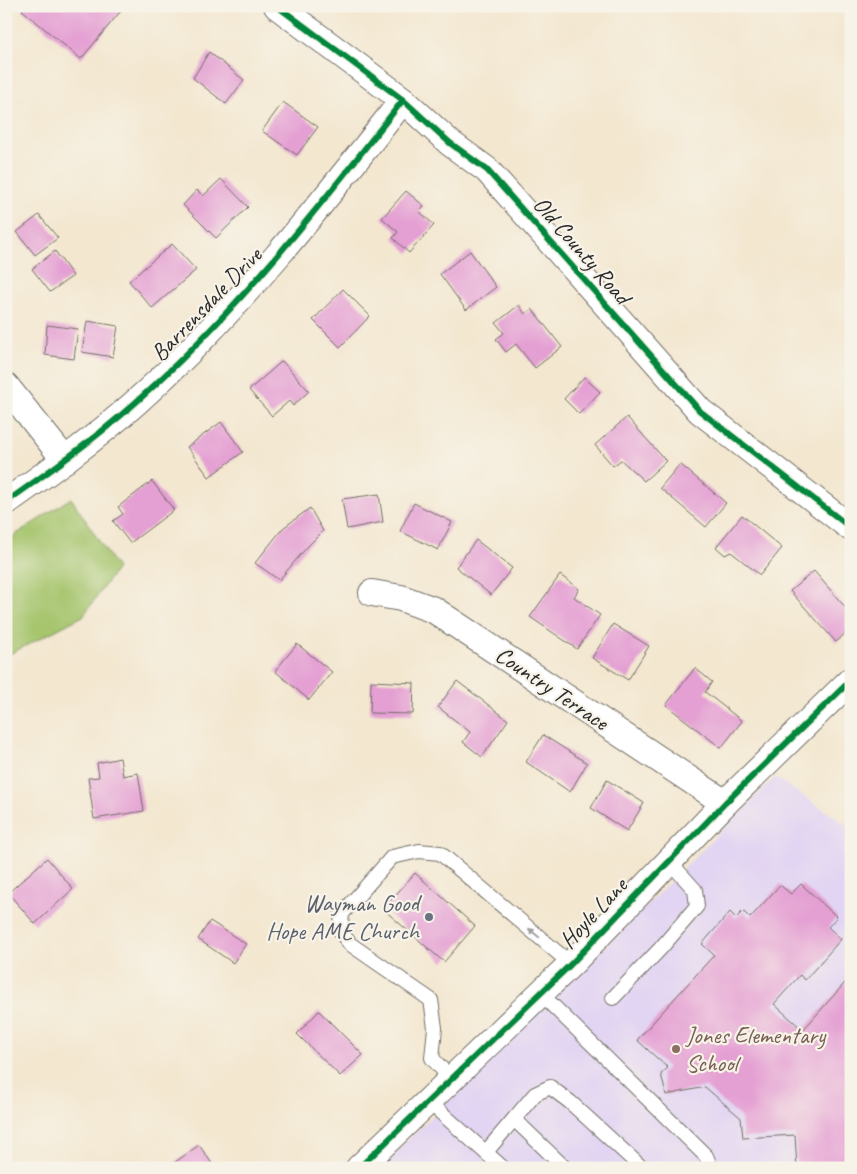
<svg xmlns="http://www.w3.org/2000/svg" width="857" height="1174" font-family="Caveat,sans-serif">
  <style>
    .built { fill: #e2d4f3 }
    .green { fill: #a6c56d; stroke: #68784c }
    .building { fill: #e49fd3 }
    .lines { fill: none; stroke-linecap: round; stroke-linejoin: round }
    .service-casing { stroke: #716d65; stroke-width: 16 }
    .minor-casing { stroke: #716d65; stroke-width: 28 }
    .service { stroke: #fff; stroke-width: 14 }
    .minor { stroke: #fff; stroke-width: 26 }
    .cycleway-casing { stroke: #f7f3e8; stroke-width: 9 }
    .cycleway { stroke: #00873e; stroke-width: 6 }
    .oneway { fill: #a0a0a0 }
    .worship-dot { fill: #6b7280; stroke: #f7f3e8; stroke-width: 2 }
    .education-dot { fill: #8d6e63; stroke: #f7f3e8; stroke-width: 2 }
    .labels { text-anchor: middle; stroke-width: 4.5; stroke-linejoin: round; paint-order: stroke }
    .street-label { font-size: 24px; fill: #2b2b2b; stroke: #f7f3e8 }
    .worship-label { font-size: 24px; fill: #5b616d; stroke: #f7f3e8; text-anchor: end }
    .education-label { font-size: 24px; fill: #785e54; stroke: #f7f3e8; text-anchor: start }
  </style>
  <rect width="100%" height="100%" fill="#f7f3e8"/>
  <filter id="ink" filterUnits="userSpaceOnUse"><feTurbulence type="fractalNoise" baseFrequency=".02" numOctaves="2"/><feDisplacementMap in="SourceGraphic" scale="10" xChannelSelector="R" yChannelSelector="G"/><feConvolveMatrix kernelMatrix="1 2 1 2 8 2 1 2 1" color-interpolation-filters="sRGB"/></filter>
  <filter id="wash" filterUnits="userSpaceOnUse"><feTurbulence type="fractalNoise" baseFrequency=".0096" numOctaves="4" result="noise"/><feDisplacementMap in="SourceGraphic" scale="20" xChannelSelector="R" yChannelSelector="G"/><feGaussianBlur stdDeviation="1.12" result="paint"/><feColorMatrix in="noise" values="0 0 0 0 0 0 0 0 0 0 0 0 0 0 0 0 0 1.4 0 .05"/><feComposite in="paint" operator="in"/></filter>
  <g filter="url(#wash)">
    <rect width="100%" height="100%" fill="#f3e7d0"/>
    <polygon class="built" points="775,777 851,828 851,1168 380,1168 623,929"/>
    <polygon class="green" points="71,498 117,568 83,616 6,656 6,541"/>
    <g id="blocks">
      <g class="building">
        <polygon points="26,6 125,6 81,59 22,10"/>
        <polygon points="209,52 244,80 226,104 193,78"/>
        <polygon points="283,102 318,127 297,155 262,131"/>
        <polygon points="221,179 248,207 216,238 183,205 197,190 203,196"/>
        <polygon points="406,191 424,206 419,211 434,225 409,253 393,238 398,232 382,218"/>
        <polygon points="39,215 58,238 35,255 17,232"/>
        <polygon points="172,244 196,270 152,308 129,281"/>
        <polygon points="55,251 73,276 50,292 32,269"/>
        <polygon points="470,251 496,287 466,310 440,274"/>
        <polygon points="343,289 370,316 340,347 313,320"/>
        <polygon points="519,305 525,314 532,309 562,347 535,368 516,344 506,352 496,339 504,333 496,323"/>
        <polygon points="87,321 118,326 113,357 82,352"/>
        <polygon points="47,325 78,329 74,359 45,355"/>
        <polygon points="282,361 309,391 293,406 289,401 272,416 249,390"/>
        <polygon points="584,377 600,392 579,414 564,399"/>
        <polygon points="627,417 666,461 644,481 621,460 613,466 595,445"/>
        <polygon points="221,422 243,452 209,477 187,447"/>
        <polygon points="680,464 726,503 706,527 660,488"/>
        <polygon points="152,481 174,510 130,543 113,521 123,514 118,507"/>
        <polygon points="379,494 383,522 347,529 342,499"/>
        <polygon points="414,503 452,522 438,550 400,531"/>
        <polygon points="310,508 323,531 308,546 279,580 255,563 283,528"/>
        <polygon points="742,515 782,548 760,575 731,552 725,555 716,547"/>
        <polygon points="476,540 512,568 491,595 456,567"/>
        <polygon points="814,571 851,614 851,628 836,642 790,591"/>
        <polygon points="560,575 579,589 574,597 600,615 577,649 530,617"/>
        <polygon points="613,624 649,646 628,680 592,658"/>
        <polygon points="297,644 332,672 309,700 275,671"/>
        <polygon points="695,668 712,682 705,692 742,721 721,748 666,705"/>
        <polygon points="371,681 414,683 413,714 370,713"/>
        <polygon points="457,681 508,720 482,757 463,742 470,732 438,707"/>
        <polygon points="543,735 587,763 570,792 526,762"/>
        <polygon points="120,758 123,776 138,773 144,811 94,819 88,778 99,777 97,763"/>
        <polygon points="607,780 644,803 627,831 591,808"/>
        <polygon points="47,858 73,889 35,924 8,893"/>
        <polygon points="415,873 475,926 444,962 383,909"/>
        <polygon points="801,884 837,917 828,927 841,939 805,980 800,975 774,1004 803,1030 851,976 851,1168 797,1168 795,1135 743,1138 741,1118 705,1087 666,1095 661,1074 668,1068 637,1040 714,955 702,944 730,912 736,918 743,911 750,918 780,885 791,894"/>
        <polygon points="210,921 246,944 233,963 198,939"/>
        <polygon points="319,1011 363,1055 340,1076 297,1034"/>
        <polygon points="199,1145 215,1168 167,1168"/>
      </g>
    </g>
  </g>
  <g filter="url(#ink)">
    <use href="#blocks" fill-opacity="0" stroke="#716d65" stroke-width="1"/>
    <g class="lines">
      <g class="service-casing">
        <g id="service">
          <polyline points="541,994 706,1156 711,1168"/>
          <polyline points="613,998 660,949 697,906 695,890 669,861"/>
          <polyline points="451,1079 432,1058 435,1028 431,1000 350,944 340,931 342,914 392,857 419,851 440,853 571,964"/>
          <polyline points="428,1101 503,1168"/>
          <polyline points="514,1119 565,1168"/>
          <polyline points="486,1152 535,1094 550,1087 570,1102 642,1168"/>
        </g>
      </g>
      <g class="minor-casing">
        <g id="minor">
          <polyline points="277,6 403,100 450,143 487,170 700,411 851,528"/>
          <polyline points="6,386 65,460"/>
          <path d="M6,502C50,471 95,439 135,403C236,313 320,206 403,100"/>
          <polyline points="372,593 401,598 434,610 725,803"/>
          <polyline points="359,1168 571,964 725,803 851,680"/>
        </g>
      </g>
      <use href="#service" class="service"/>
      <use href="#minor" class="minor"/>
      <g class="cycleway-casing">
        <g id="cycleway">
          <polyline points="277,6 403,100 450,143 487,170 700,411 851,528"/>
          <path d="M6,502C50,471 95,439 135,403C236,313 320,206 403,100"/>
          <polyline points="359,1168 571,964 725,803 851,680"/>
        </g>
      </g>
      <use href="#cycleway" class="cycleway"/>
    </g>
    <defs><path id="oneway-solid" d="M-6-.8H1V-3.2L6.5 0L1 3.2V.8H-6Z" transform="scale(1.25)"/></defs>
    <use class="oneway" href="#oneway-solid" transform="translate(534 933) rotate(-140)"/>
  </g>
  <circle class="worship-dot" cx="429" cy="917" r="5"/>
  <circle class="education-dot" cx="676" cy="1049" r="5"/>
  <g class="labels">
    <g class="street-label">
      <text transform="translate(582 250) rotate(49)" y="8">Old County Road</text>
      <text transform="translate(206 304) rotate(-46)" y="8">Barrensdale Drive</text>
      <text transform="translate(552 688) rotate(34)" y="8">Country Terrace</text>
      <text transform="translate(593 913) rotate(-47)" y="8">Hoyle Lane</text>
    </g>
    <g class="worship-label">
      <text x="419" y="911">Wayman Good<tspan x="419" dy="28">Hope AME Church</tspan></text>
    </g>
    <g class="education-label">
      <text x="686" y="1043">Jones Elementary<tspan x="686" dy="28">School</tspan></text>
    </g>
  </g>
  <rect width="857" height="1174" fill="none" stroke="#f7f3e8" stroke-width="25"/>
</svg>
